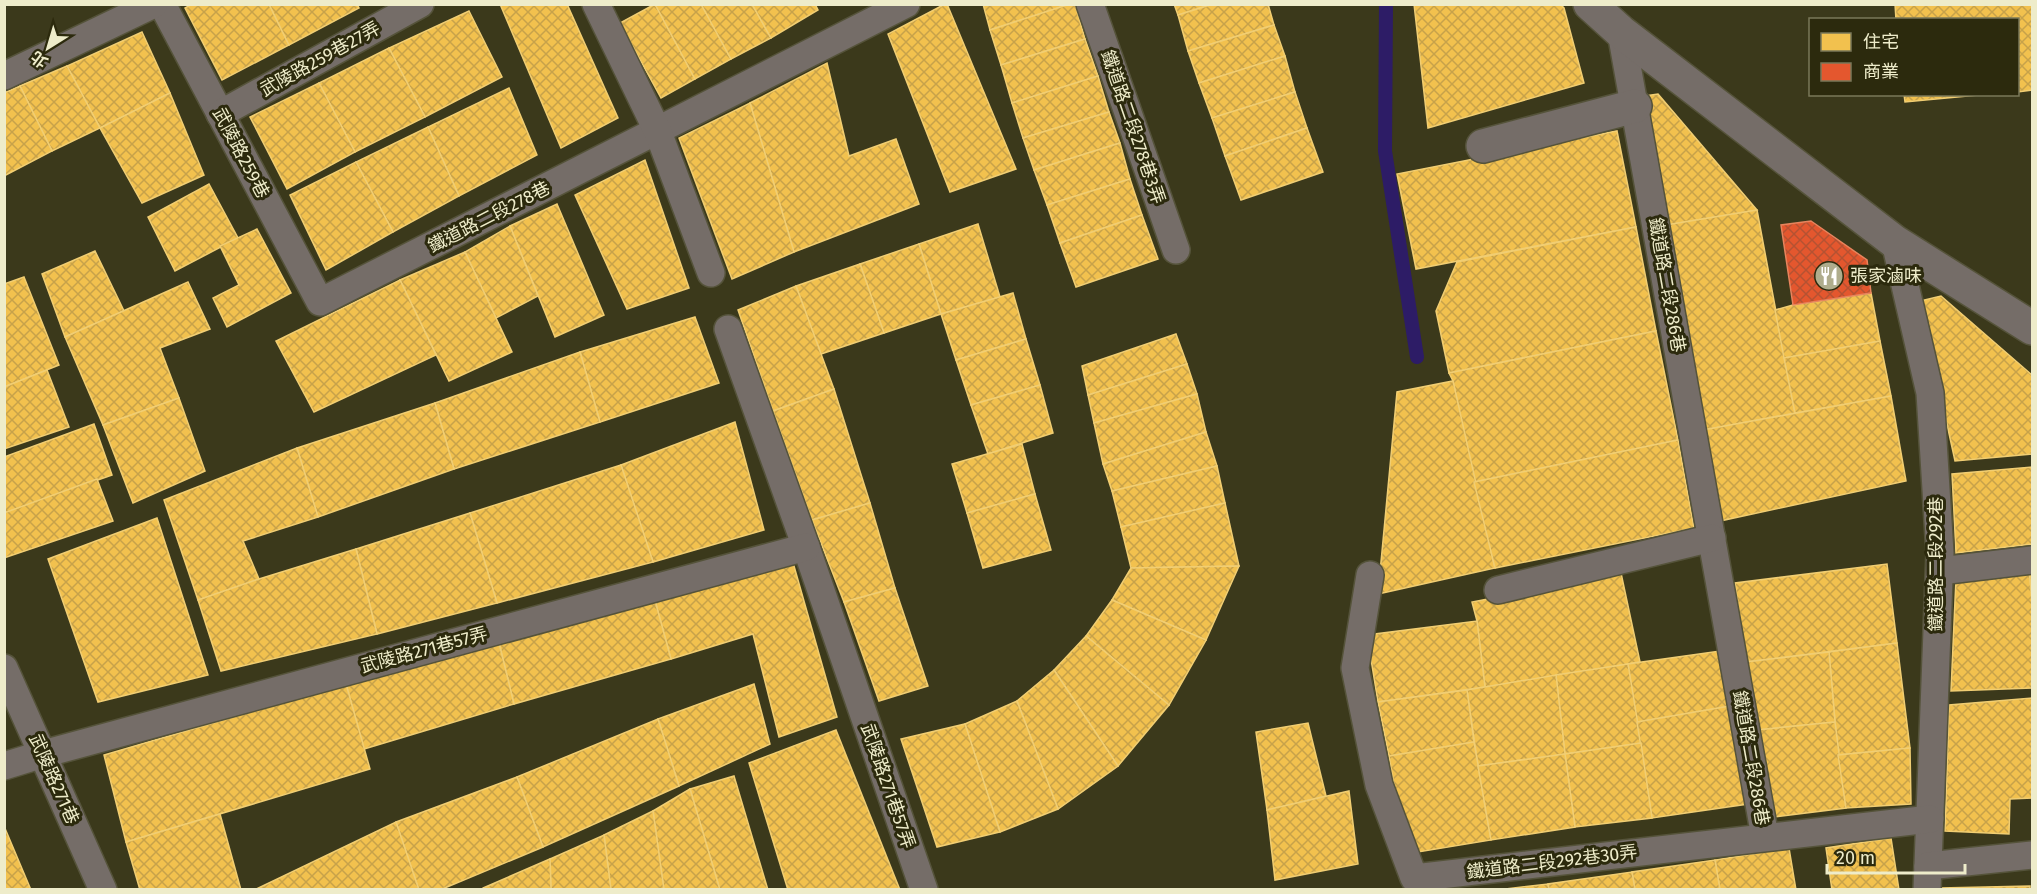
<svg xmlns="http://www.w3.org/2000/svg" width="2037" height="894" font-family="'Fira Sans','Noto Sans TC',sans-serif">
  <style>
    .homes { fill: url(#homes-cross-hatch); stroke: #f1ce73; stroke-width: 1.5 }
    .shops { fill: url(#shops-cross-hatch); stroke: #e7845d; stroke-width: 1.5 }
    .lines { fill: none; stroke-linecap: round; stroke-linejoin: round }
    .stream { stroke: #2d1c66; stroke-width: 14 }
    .service-casing { stroke: #55533a; stroke-width: 30 }
    .minor-casing { stroke: #55533a; stroke-width: 36 }
    .tertiary-casing { stroke: #55533a; stroke-width: 36 }
    .service { stroke: #756d68; stroke-width: 27 }
    .minor { stroke: #756d68; stroke-width: 33 }
    .tertiary { stroke: #756d68; stroke-width: 33 }
    .labels { text-anchor: middle; stroke-width: 6; stroke-linejoin: round; paint-order: stroke }
    .street-label { font-size: 18px; fill: #eeecca; stroke: #2c2a0d }
    .poi-label { font-size: 18px; fill: #eeecca; stroke: #2c2a0d; text-anchor: start }
  </style>
  <defs>
    <pattern id="homes-cross-hatch" width="8" height="8" patternUnits="userSpaceOnUse" patternTransform="scale(1.5)"><rect width="8" height="8" fill="#f2c14e"/><path d="M0 0l8 8M0 8l8-8" fill="none" stroke="#c7a24a"/></pattern>
    <pattern id="shops-cross-hatch" width="8" height="8" patternUnits="userSpaceOnUse" patternTransform="scale(1.5)"><rect width="8" height="8" fill="#e4572e"/><path d="M0 0l8 8M0 8l8-8" fill="none" stroke="#b55232"/></pattern>
  </defs>
  <rect width="100%" height="100%" fill="#3b391b"/>
  <g class="homes">
    <polygon points="192,4 269,4 289,45 222,80 185,8"/>
    <polygon points="269,4 357,4 359,8 289,45"/>
    <polygon points="500,4 567,4 618,118 561,148"/>
    <polygon points="655,4 695,79 661,98 620,23"/>
    <polygon points="655,4 701,4 731,59 695,79"/>
    <polygon points="701,4 752,4 771,38 731,59"/>
    <polygon points="752,4 815,4 818,10 771,38"/>
    <polygon points="945,4 947,4 1016,169 950,192 888,34"/>
    <polygon points="983,4 1070,4 990,30"/>
    <polygon points="1070,4 1075,4 1085,39 1001,65 990,30"/>
    <polygon points="1174,4 1213,4 1178,15"/>
    <polygon points="1213,4 1268,4 1274,25 1188,51 1178,15"/>
    <polygon points="1414,4 1560,4 1564,8 1584,83 1428,128"/>
    <polygon points="1895,4 2032,4 2032,90 2018,92 2018,20 1896,20"/>
    <polygon points="469,11 502,77 425,117 389,48"/>
    <polygon points="1274,25 1285,56 1199,83 1188,51"/>
    <polygon points="142,32 170,93 100,128 67,66"/>
    <polygon points="1085,39 1098,76 1012,103 1001,65"/>
    <polygon points="389,48 425,117 355,152 319,83"/>
    <polygon points="1285,56 1295,92 1212,118 1199,83"/>
    <polygon points="827,63 849,156 896,139 919,204 794,252 750,103"/>
    <polygon points="67,66 100,128 52,151 20,86"/>
    <polygon points="1098,76 1109,112 1023,138 1012,103"/>
    <polygon points="319,83 355,152 287,189 250,117"/>
    <polygon points="20,86 52,151 4,176 4,93"/>
    <polygon points="509,88 537,155 459,196 428,127"/>
    <polygon points="1295,92 1307,128 1225,156 1212,118"/>
    <polygon points="170,93 204,175 142,203 100,128"/>
    <polygon points="1658,94 1757,210 1666,225 1645,96"/>
    <polygon points="1904,94 1989,94 1905,102"/>
    <polygon points="750,103 794,252 732,279 679,138"/>
    <polygon points="1109,112 1120,143 1034,170 1023,138"/>
    <polygon points="428,127 459,196 393,232 356,162"/>
    <polygon points="1307,128 1323,172 1241,200 1225,156"/>
    <polygon points="1617,131 1636,227 1416,269 1397,174"/>
    <polygon points="1120,143 1130,179 1047,205 1034,170"/>
    <polygon points="645,160 689,288 627,309 575,195"/>
    <polygon points="356,162 393,232 326,270 290,195"/>
    <polygon points="1130,179 1142,215 1060,243 1047,205"/>
    <polygon points="209,184 238,238 175,271 148,217"/>
    <polygon points="557,204 604,315 555,337 510,226"/>
    <polygon points="1757,210 1795,413 1703,430 1666,225"/>
    <polygon points="1142,215 1158,259 1076,287 1060,243"/>
    <polygon points="978,224 1000,297 941,314 919,244"/>
    <polygon points="510,226 538,296 496,318 465,252"/>
    <polygon points="1636,227 1656,331 1449,373 1436,311 1457,262"/>
    <polygon points="257,229 291,293 227,327 213,298 239,285 220,246"/>
    <polygon points="919,244 941,314 884,333 860,264"/>
    <polygon points="95,251 124,311 65,337 42,274"/>
    <polygon points="465,252 512,352 449,381 400,280"/>
    <polygon points="860,264 884,333 821,354 796,286"/>
    <polygon points="24,277 59,365 4,387 4,284"/>
    <polygon points="400,280 436,355 314,412 276,341"/>
    <polygon points="188,282 210,329 160,348 179,398 103,425 65,337"/>
    <polygon points="796,286 834,389 773,411 738,310"/>
    <polygon points="1013,293 1026,339 956,360 941,314"/>
    <polygon points="1871,293 1880,341 1784,358 1775,310 1793,305"/>
    <polygon points="1941,296 2032,375 2032,454 1955,461 1920,301"/>
    <polygon points="695,317 719,383 600,422 580,352"/>
    <polygon points="1656,331 1678,440 1474,482 1453,381 1449,373"/>
    <polygon points="1176,334 1187,364 1088,395 1082,366"/>
    <polygon points="1026,339 1040,385 971,405 956,360"/>
    <polygon points="1880,341 1891,396 1795,413 1784,358"/>
    <polygon points="580,352 600,422 454,469 435,403"/>
    <polygon points="1187,364 1197,394 1094,423 1088,395"/>
    <polygon points="47,370 69,427 4,449 4,387"/>
    <polygon points="1453,381 1495,568 1378,594 1397,392"/>
    <polygon points="1040,385 1053,433 988,454 971,405"/>
    <polygon points="834,389 870,503 812,520 773,411"/>
    <polygon points="1197,394 1206,432 1103,464 1094,423"/>
    <polygon points="1891,396 1906,481 1720,521 1703,430"/>
    <polygon points="179,398 205,471 133,503 103,425"/>
    <polygon points="435,403 454,469 318,517 297,448"/>
    <polygon points="735,422 764,530 653,562 621,465"/>
    <polygon points="94,424 112,475 4,513 4,457"/>
    <polygon points="1206,432 1217,466 1112,491 1103,464"/>
    <polygon points="1678,440 1694,528 1495,568 1474,482"/>
    <polygon points="1022,444 1035,494 967,513 952,464"/>
    <polygon points="297,448 318,517 243,541 259,579 198,600 164,500"/>
    <polygon points="621,465 653,562 497,603 470,513"/>
    <polygon points="1217,466 1225,503 1121,527 1112,491"/>
    <polygon points="2032,467 2032,544 1956,553 1952,474"/>
    <polygon points="97,479 113,521 4,558 4,513"/>
    <polygon points="1035,494 1051,550 983,568 967,513"/>
    <polygon points="870,503 895,588 844,602 812,520"/>
    <polygon points="1225,503 1239,566 1131,568 1121,527"/>
    <polygon points="470,513 497,603 377,634 356,549"/>
    <polygon points="157,518 208,675 98,702 48,559"/>
    <polygon points="356,549 377,634 221,671 198,600 259,579"/>
    <polygon points="792,559 837,717 779,737 753,634 671,659 654,597"/>
    <polygon points="1887,564 1897,643 1746,662 1735,583"/>
    <polygon points="1239,566 1206,640 1112,600 1131,568"/>
    <polygon points="2029,569 2032,569 2032,603"/>
    <polygon points="2029,569 2032,603 2032,688 1951,691 1956,578"/>
    <polygon points="1621,573 1640,662 1485,687 1477,621 1472,602"/>
    <polygon points="895,588 928,686 879,701 844,602"/>
    <polygon points="654,597 671,659 514,704 499,643"/>
    <polygon points="1112,600 1206,640 1169,705 1086,636"/>
    <polygon points="1477,621 1485,687 1378,702 1367,635"/>
    <polygon points="1086,636 1169,705 1118,766 1054,670"/>
    <polygon points="499,643 514,704 364,749 346,684"/>
    <polygon points="1897,643 1910,748 1838,755 1829,652"/>
    <polygon points="1720,651 1730,706 1637,722 1628,664"/>
    <polygon points="1829,652 1835,722 1757,730 1746,662"/>
    <polygon points="1628,664 1641,743 1565,754 1556,675"/>
    <polygon points="1054,670 1118,766 1058,809 1017,701"/>
    <polygon points="1556,675 1565,754 1478,766 1467,690"/>
    <polygon points="346,684 370,769 126,842 104,755"/>
    <polygon points="754,684 770,744 679,786 658,719"/>
    <polygon points="1467,690 1474,742 1389,756 1378,702"/>
    <polygon points="2032,698 2032,798 2010,799 2009,834 1945,831 1949,705"/>
    <polygon points="1017,701 1058,809 1000,832 965,724"/>
    <polygon points="1730,706 1748,804 1652,818 1637,722"/>
    <polygon points="658,719 679,786 543,847 517,777"/>
    <polygon points="1835,722 1846,808 1767,818 1757,730"/>
    <polygon points="1308,723 1326,796 1267,810 1256,732"/>
    <polygon points="965,724 1000,832 937,847 901,739"/>
    <polygon points="836,730 900,890 788,890 749,763"/>
    <polygon points="1474,742 1491,840 1406,854 1389,756"/>
    <polygon points="1641,743 1652,818 1575,827 1565,754"/>
    <polygon points="1910,748 1911,804 1846,808 1838,755"/>
    <polygon points="1565,754 1575,827 1491,840 1478,766"/>
    <polygon points="734,776 768,890 720,890 690,789"/>
    <polygon points="517,777 543,847 440,890 419,890 396,822"/>
    <polygon points="690,789 720,890 664,890 653,811"/>
    <polygon points="1349,791 1358,864 1275,880 1267,810"/>
    <polygon points="653,811 664,890 611,890 604,835"/>
    <polygon points="220,814 241,890 140,890 126,842"/>
    <polygon points="396,822 419,890 254,890"/>
    <polygon points="4,826 31,890 4,890"/>
    <polygon points="604,835 611,890 551,890 550,859"/>
    <polygon points="1891,838 1899,890 1832,890 1826,848"/>
    <polygon points="1789,848 1796,890 1720,890 1715,860"/>
    <polygon points="550,859 551,890 483,890 483,888"/>
    <polygon points="1715,860 1720,890 1635,890 1632,872"/>
    <polygon points="1632,872 1635,890 1549,890 1548,884"/>
    <polygon points="1548,884 1549,890 1497,890"/>
    <polygon points="2030,886 2030,890 1940,890 1940,888"/>
  </g>
  <polygon class="shops" points="1811,221 1867,260 1871,293 1793,305 1781,225"/>
  <g class="lines">
    <polyline class="stream" points="1386,4 1385,151 1417,357"/>
    <g class="service-casing">
      <g id="service">
        <polyline points="162,4 320,302 906,4"/>
        <polyline points="596,4 658,132 711,273"/>
        <polyline points="1090,4 1176,250"/>
        <polyline points="1621,32 1765,837"/>
        <polyline points="4,76 154,4"/>
        <polyline points="220,114 420,4"/>
        <polyline points="1895,242 1930,393 1940,553 1927,890"/>
        <polyline points="728,329 806,547 924,890"/>
        <polyline points="1940,571 2032,560"/>
        <polyline points="1370,575 1355,668 1379,785 1414,878 1930,819"/>
        <polyline points="1498,590 1712,538"/>
        <polyline points="4,668 103,890"/>
        <polyline points="4,766 43,754 806,547"/>
        <polyline points="1928,866 2032,855"/>
      </g>
    </g>
    <g class="minor-casing">
      <polyline id="minor" points="1483,146 1635,106"/>
    </g>
    <g class="tertiary-casing">
      <polyline id="tertiary" points="1590,4 1621,32 1895,242 2032,328"/>
    </g>
    <use href="#service" class="service"/>
    <use href="#minor" class="minor"/>
    <use href="#tertiary" class="tertiary"/>
  </g>
  <defs>
    <g id="restaurant-disc" transform="scale(1.5)"><circle r="9.5" fill="#afad8d" stroke="#2c2a0d"/><path d="M-5-6h1v4h1v-4h1v4h1v-4h1v5L-1.5 .5V6h-2V.5L-5-1ZM5-6V6H3V1.5H1.5Q1.5-4 5-6Z" fill="#fff"/></g>
  </defs>
  <g fill-rule="evenodd">
    <use href="#restaurant-disc" x="1829" y="276"/>
  </g>
  <g class="labels">
    <g class="street-label">
      <text transform="translate(320 59) rotate(-29)" y="6">武陵路259巷27弄</text>
      <text transform="translate(1133 127) rotate(71)" y="6">鐵道路二段278巷3弄</text>
      <text transform="translate(241 153) rotate(62)" y="6">武陵路259巷</text>
      <text transform="translate(489 217) rotate(-27)" y="6">鐵道路二段278巷</text>
      <text transform="translate(1667 285) rotate(80)" y="6">鐵道路二段286巷</text>
      <text transform="translate(1936 564) rotate(-90)" y="6">鐵道路二段292巷</text>
      <text transform="translate(424 650) rotate(-15)" y="6">武陵路271巷57弄</text>
      <text transform="translate(1751 758) rotate(80)" y="6">鐵道路二段286巷</text>
      <text transform="translate(54 779) rotate(66)" y="6">武陵路271巷</text>
      <text transform="translate(888 786) rotate(71)" y="6">武陵路271巷57弄</text>
      <text transform="translate(1552 862) rotate(-7)" y="6">鐵道路二段292巷30弄</text>
    </g>
    <g class="poi-label">
      <text x="1850" y="282">張家滷味</text>
    </g>
  </g>
  <rect width="2037" height="894" fill="none" stroke="#eeecca" stroke-width="12"/>
  <rect x="1809" y="18" width="210" height="78" fill="#2c2a0d" stroke="#7a7859" stroke-width="1.5"/>
  <rect x="1821" y="33" width="30" height="18" fill="#f2c14e" stroke="#7a7859" stroke-width="1.5"/>
  <text x="1863" y="48" font-size="18" fill="#eeecca">住宅</text>
  <rect x="1821" y="63" width="30" height="18" fill="#e4572e" stroke="#7a7859" stroke-width="1.5"/>
  <text x="1863" y="78" font-size="18" fill="#eeecca">商業</text>
  <g transform="translate(48 48) rotate(217)" stroke="#2c2a0d" stroke-width="4.5" paint-order="stroke">
  <path d="M0-4.5L10 22L0 15L-10 22Z" fill="#eeecca"/>
  <text y="-9" font-size="16" font-weight="bold" text-anchor="middle" fill="#eeecca">北</text>
  </g>
  <path d="M1827 864v9h138v-9" fill="none" stroke="#eeecca" stroke-width="3"/>
  <text x="1836" y="864" font-size="18" fill="#eeecca" stroke="#2c2a0d" stroke-width="4.5" paint-order="stroke">20 m</text>
</svg>
